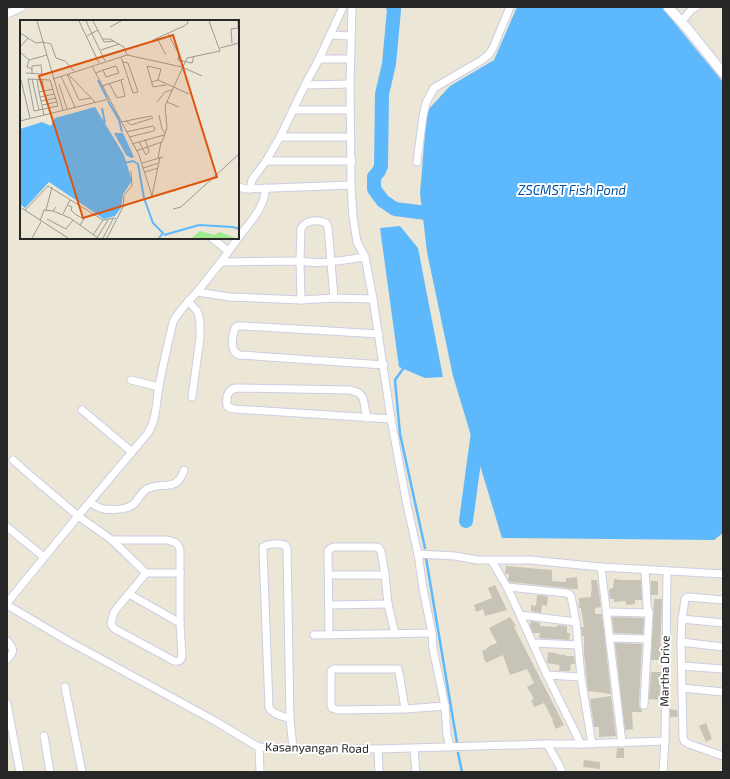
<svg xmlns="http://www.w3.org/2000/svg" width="730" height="779" font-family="'Exo 2',sans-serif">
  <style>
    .water { fill: #5db9fb }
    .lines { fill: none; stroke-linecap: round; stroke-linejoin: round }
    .stream { stroke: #5db9fb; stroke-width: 2.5 }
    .river { stroke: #5db9fb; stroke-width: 14 }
    .building { fill: #c7c3b7 }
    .minor-casing { stroke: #cccde3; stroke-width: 9 }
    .tertiary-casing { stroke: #cccde3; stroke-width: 11 }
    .minor { stroke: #fff; stroke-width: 7 }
    .tertiary { stroke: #fff; stroke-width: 9 }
    .labels { text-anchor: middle; stroke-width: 4; stroke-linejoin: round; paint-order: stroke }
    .street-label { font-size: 12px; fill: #272727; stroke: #fff }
    .water-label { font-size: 13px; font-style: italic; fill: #0052a3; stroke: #fff }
    .inset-river { fill: none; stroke: #5db9fb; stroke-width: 2 }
    .inset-road { fill: none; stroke: #9d9a91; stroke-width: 1 }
    .view { fill: #de560d; fill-opacity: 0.15; stroke: #de560d; stroke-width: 2 }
    .inset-edge { fill: none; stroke: #272727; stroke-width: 2 }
  </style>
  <rect width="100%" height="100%" fill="#ece6d7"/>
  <g class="water">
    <polygon points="517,7 662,7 686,37 723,82 723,533 714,540 502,538 453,376 427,252 420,193 427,111 450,86 494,60"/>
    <polygon points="400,226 418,248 443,377 425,378 399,367 380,228"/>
  </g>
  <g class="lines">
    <g class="stream">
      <polyline points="403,369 395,380 400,434 425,548"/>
      <polyline points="426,558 457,743"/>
      <polyline points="458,753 462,772"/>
    </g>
    <g class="river">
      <polyline points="393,7 394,10 389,64 382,94 381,166 379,171 374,177 374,189 383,201 395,209 442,215"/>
      <polyline points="466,521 478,432"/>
    </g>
  </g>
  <g class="building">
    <polygon points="506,566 552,570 552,581 566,582 566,578 577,577 578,589 571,589 567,588 510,582 508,580 509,574 505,574"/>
    <polygon points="614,579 621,580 641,580 642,600 635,600 635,604 626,605 626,601 614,602 614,599 610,599 609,589 613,588"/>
    <polygon points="591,580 597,580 601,607 595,608 595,614 602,614 611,694 588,691 584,653 584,636 582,636 581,627 584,627 581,608 579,608 579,598 591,597 591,592 592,591"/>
    <rect x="651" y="581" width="7" height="14"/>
    <polygon points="495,585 507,610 485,616 483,609 476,612 474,605 492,598 488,588"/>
    <polygon points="537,595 548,596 547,606 542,605 541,613 531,611 531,605 536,606"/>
    <polygon points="654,599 662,599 660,660 651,660"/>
    <polygon points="510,617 516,626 514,627 564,725 556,729 552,721 553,720 544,703 534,707 531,700 534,699 527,687 534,683 527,669 510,675 503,655 486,663 483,657 484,657 482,651 487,649 486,648 489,647 489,646 497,643 489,628"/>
    <polygon points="612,617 644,618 643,634 614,633"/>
    <polygon points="531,621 540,623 540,626 557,627 557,625 567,626 567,633 570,633 569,640 539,638 540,633 533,633 530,626"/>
    <polygon points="615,643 642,644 639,705 640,708 642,710 642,712 632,712 633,729 625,730"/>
    <polygon points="548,652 556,653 556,654 566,655 566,656 574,656 575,664 571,664 570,671 559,671 560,665 547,663"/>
    <polygon points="651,672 661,672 660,700 649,699"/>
    <polygon points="611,696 616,736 599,737 599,727 594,727 590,699"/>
    <polygon points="670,709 677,710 678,717 670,717"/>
    <polygon points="706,723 712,739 706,742 699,726"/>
    <polygon points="617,748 624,748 624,758 616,758"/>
    <polygon points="584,760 600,762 600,769 583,767"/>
  </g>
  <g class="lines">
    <g class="minor-casing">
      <g id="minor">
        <polyline points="352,7 350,84 351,185 353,217 355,230 357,242 365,257 373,299 391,419 407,505 418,554 423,589 432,633 433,649 445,706 447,735 450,747"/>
        <polyline points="7,14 22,7"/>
        <polyline points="681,22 692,9 696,7"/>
        <polyline points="330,35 350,36"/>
        <polyline points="319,59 350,59"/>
        <polyline points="305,85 350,84"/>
        <polyline points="293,110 350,110"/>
        <polyline points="280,137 351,137"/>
        <polyline points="266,161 352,161"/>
        <polyline points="417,162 423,116 426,103 434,88 482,60 489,54 493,48 510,7"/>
        <polyline points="238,187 246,189 351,185"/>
        <polyline points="250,189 252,180 257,173 266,161 280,137 305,85 319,59 343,7"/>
        <polyline points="212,238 228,251"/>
        <path d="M238,238C249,223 266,207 265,188"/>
        <polyline points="221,262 238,238"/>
        <polyline points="197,292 230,297 301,300 334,298 373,299"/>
        <path d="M301,300L300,261L301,229C305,220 318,219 326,223L328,227L334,298"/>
        <polyline points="188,301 197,311 199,316 200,324 200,338 192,397"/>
        <path d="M379,334L244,326H238L235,328C232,337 229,352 240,355L384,365"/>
        <polyline points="131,380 159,387"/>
        <polyline points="82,410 132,452"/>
        <path d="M367,418L363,398C359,392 357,392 350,390L236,388C227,390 226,398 227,406L230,408L234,409L391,419"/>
        <polyline points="13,460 32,477 78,516 112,540 146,573 180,573"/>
        <path d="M90,502C94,505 98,508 104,509C112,510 127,510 134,504C139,499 141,491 149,488C164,482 177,492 184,470"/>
        <polyline points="7,527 44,557"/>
        <path d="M112,540H167C174,542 178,542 180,550V623L182,656C181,661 179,662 174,661L115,629L112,626L111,623L114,612L146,573"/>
        <polyline points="418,554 455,556 477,560 530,560 601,567 723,574"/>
        <polyline points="492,561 507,587 520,615 547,675 581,744"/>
        <polyline points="601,567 622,743"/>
        <polyline points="329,575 385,575"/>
        <polyline points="507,587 566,593 569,594 571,596 576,622 581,677 592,744"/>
        <polyline points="129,594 180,623"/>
        <polyline points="723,600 688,597 685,599 682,619 681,642 683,738 684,741 689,744 723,756"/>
        <path d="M7,603L78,516L148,433C157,419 156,402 159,386C163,365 168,343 173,322C179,311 188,302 197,292C205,282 213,272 221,262L300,261C322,265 344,260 365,257"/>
        <polyline points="7,605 68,641 215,721 253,744 259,747 270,748 378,749 547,744 581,744 665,741"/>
        <polyline points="329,605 388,604"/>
        <polyline points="607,612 649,613"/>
        <polyline points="520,615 576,622"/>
        <polyline points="682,619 723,623"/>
        <polyline points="314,635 432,633"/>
        <polyline points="329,635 328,551 331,548 334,547 375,547 379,548 381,551 385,575 388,604 395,634"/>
        <polyline points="610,638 647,639"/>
        <path d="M7,641C14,648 15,652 7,659"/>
        <polyline points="681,642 723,647"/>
        <polyline points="533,643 578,645"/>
        <polyline points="682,666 723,669"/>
        <polyline points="547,675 581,677"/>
        <polyline points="65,687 82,772"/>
        <polyline points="682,688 723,692"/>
        <polyline points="7,704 20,772"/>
        <polyline points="644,705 649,613 647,606 645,569"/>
        <polyline points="405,709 399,672 398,669 334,669 331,671 331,705 332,708 338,710 405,709 445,706"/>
        <path d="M290,719C283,716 272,715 269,707L263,550V547C269,543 281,543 286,546L287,549L290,719L293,748"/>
        <polyline points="44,736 50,772"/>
        <polyline points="547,744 559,765 562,772"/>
        <polyline points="259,747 260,772"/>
        <polyline points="378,749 379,772"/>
        <polyline points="414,749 416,772"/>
        <polyline points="663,772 665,741 667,571"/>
      </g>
    </g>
    <g class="tertiary-casing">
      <polyline id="tertiary" points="668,7 687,28 723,73"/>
    </g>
    <use href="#minor" class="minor"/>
    <use href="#tertiary" class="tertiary"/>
  </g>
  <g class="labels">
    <g class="street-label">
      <text transform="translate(665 671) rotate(-89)" y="4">Martha Drive</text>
      <text transform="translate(317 748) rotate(1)" y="4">Kasanyangan Road</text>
    </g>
    <g class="water-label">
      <text x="572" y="195">ZSCMST Fish Pond</text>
    </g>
  </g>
  <g transform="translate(20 20)">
    <rect width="219" height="219" fill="#ece6d7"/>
    <path d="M180,211L194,215L200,212L215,218H172Z" fill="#9ee98d"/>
    <path d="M75,87L104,135L112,161L103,174L101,188L95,196L84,199L29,162L5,188L0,184V109L22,102L31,106L35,98ZM94,113H103L114,137L111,138L106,135Z" fill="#5db9fb"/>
    <path class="inset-river" d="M78,60L87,78M88,81L99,100L102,112M82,88L85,103M104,143L113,141L118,144L124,178L133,203L143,213L139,218M144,215L179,205L213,207L219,209"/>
    <path class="inset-road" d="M17,1L43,90M59,1L79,43M66,1L85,41M73,1L84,22L94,21M90,7L101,1M0,13L16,23L23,22M148,14L159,34L158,40L172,43L174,36M67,16L78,10M137,18L146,35M83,19H90L104,27L107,35M133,20L164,6L168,3L167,1M23,22L31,24L36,38L45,41L54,51M212,23L211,9L218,8V1M0,27L8,18M200,28L219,23M81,30L99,24M0,32L9,40L7,47L12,49V54M83,36L105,29M101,37L113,73L118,72L108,43L103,42M9,40L27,35M72,46L119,135L132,176L140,137M6,53L22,54L21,45L12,46V49M76,53L83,50L96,46L99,53L86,57L83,50M47,54L59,80L71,78M48,54L75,82M41,56L55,87M8,59L30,60L38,86L14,91ZM12,59L19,90M17,59L19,72M22,59L24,71M33,59L107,35L162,47L182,56M1,60L10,98M138,60L141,49L127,46L133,67L146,65M132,62L138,60L169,74M89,63L97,78L105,76L101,60M39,64L47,89M82,66L104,59M20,77L34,74M21,81L36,78M137,82L145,72L152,70M147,82L159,87M22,85L37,82M24,95L19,72L33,69M139,95L142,109L145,113M0,101L89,79M101,102L131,96L133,98L111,105L106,101M106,112L133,106L135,108L134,111L109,117M119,122L126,135L129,132L125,119M112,124L144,115M116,131L142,122L147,108L145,86L167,38L200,31L189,1M138,138L141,122M122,143L143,137M123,148L139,143M125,152L138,148M48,185L52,187L51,190L55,194L64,199L60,205M0,187L48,218M153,189L161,187L219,134M5,190L28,166L83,200L96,198M26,190L32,167M33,191L50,198L78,218M43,194L50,180M27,199L46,209L53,200M20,201L24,190L33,191L36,187M73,215L83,200M12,218L21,202M77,218L88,200M83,218L93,199M87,218L103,187L104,175L112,166L111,151"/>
    <path class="view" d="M153,15L197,157L63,198L19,56Z"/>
    <rect width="219" height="219" class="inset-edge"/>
  </g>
  <rect width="730" height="779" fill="none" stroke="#272727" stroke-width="16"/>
</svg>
